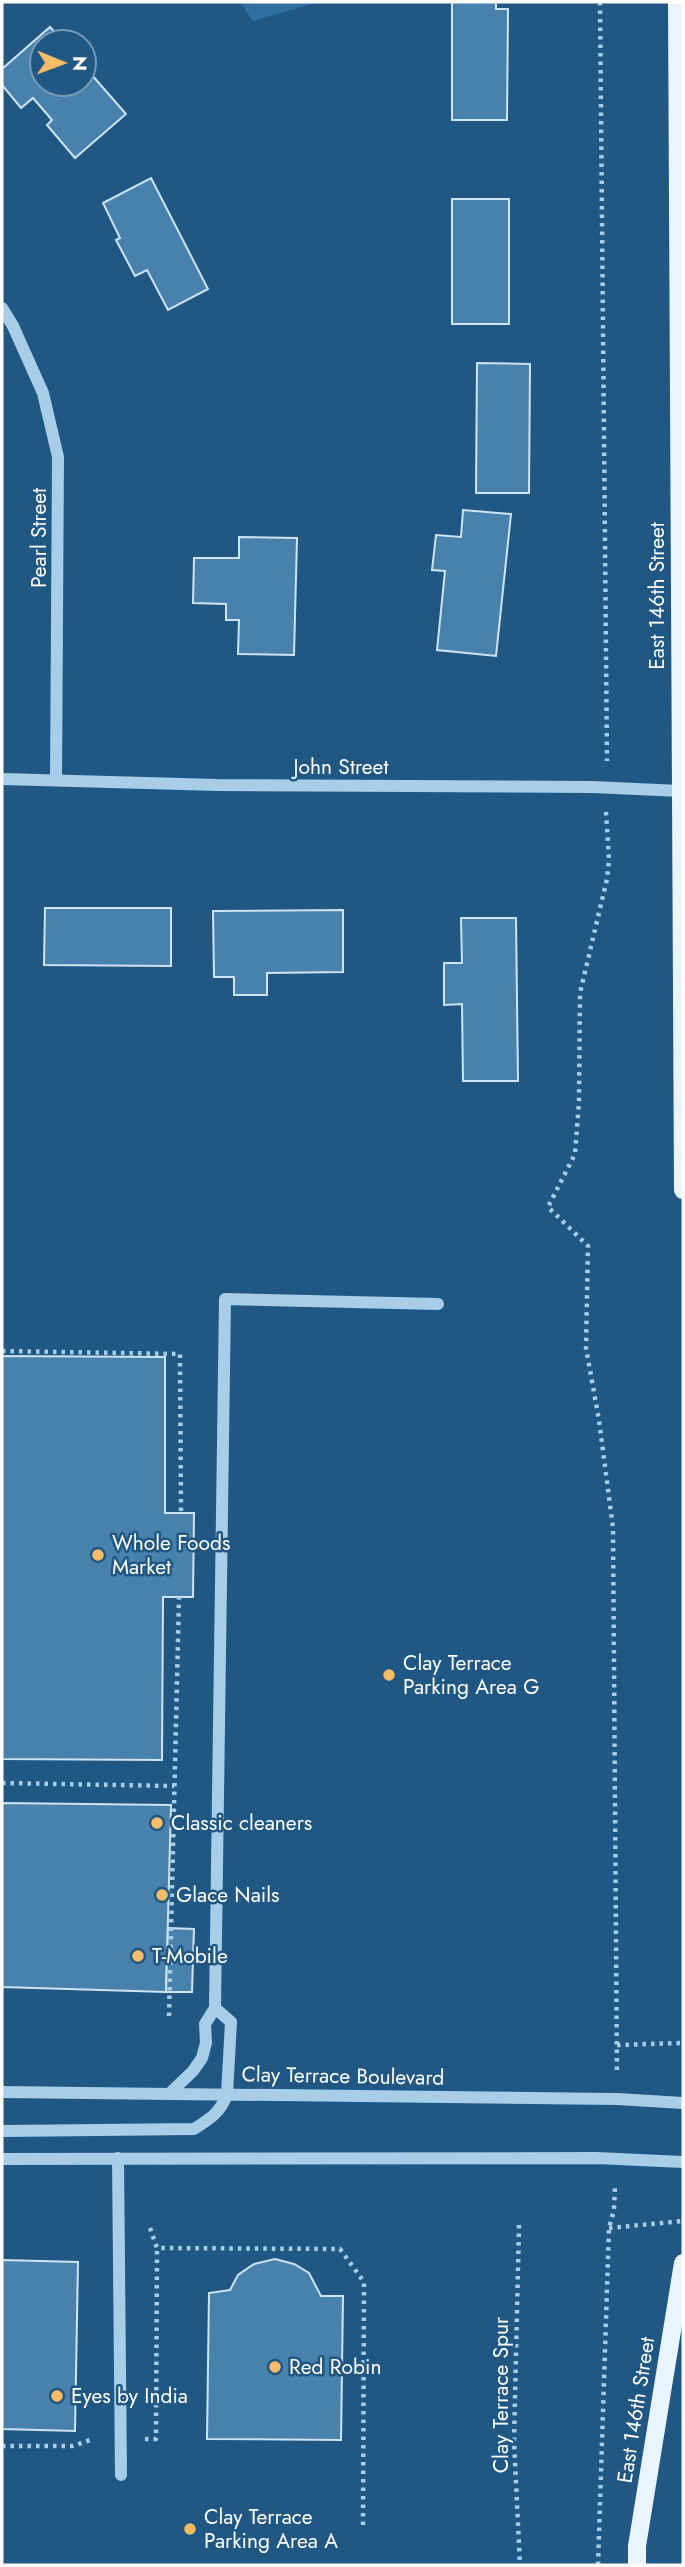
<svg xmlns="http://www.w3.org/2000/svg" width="685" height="2567" font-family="Jost,sans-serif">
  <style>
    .park { fill: #3070a0 }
    .building { fill: #4881ac; stroke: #cbe4f7; stroke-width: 2 }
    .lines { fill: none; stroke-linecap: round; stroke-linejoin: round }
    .path { stroke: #a7cde9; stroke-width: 4.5; stroke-dasharray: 3.5 5; stroke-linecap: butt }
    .minor { stroke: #a7cde9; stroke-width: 12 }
    .major { stroke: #eaf4fe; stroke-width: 18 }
    .poi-dot { fill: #f7bc68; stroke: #205783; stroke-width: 2.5 }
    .labels { text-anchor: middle; stroke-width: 5; stroke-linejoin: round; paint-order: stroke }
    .street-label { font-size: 21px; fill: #fff; stroke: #205783 }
    .poi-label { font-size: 21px; fill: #fff; stroke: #205783; text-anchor: start }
  </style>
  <rect width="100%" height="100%" fill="#205783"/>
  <polygon class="park" points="240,2 319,2 253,21"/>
  <g class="building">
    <polygon points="452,2 496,2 496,9 508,9 507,120 452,120"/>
    <polygon points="50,27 64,42 42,42 42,84 84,84 84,66 126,114 75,158 47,125 52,120 33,98 21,108 2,85 2,69"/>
    <polygon points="151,178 208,289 168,310 147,270 135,276 116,240 120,238 103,203"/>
    <rect x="452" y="199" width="57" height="125"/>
    <polygon points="477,363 530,364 529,493 476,493"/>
    <polygon points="463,510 511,514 496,656 437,650 445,571 432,570 436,535 461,537"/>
    <polygon points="239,537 297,538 294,655 238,654 239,620 226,620 226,604 193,603 194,558 239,558"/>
    <polygon points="45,908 171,908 171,966 44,965"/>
    <polygon points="343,910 343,972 267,973 267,995 234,995 234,977 214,977 213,911"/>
    <polygon points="461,918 516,918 518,1081 463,1081 462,1004 444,1005 444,963 462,963"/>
    <polygon points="2,1356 165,1357 165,1513 194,1513 193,1597 163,1597 162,1760 2,1759"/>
    <polygon points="2,1803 171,1805 166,1992 2,1987"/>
    <polygon points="168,1928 194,1929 192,1992 166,1992"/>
    <polygon points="275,2259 294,2264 309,2273 321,2296 343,2296 341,2440 207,2439 209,2293 230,2290 238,2275 254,2264"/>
    <polygon points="2,2260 78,2262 75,2431 2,2429"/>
  </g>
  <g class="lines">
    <g class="path">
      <polyline points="600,2 607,761"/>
      <polyline points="606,812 609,860 607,879 580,993 579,1102 575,1154 548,1207 588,1246 586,1348 599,1420 613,1528 617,2075"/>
      <polyline points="2,1351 180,1354 181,1513"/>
      <polyline points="2,1783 174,1786"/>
      <polyline points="169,2016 179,1597"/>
      <polyline points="617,2045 683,2043"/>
      <polyline points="519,2225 514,2441 520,2565"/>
      <polyline points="150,2228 157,2248 340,2249 364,2282 363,2530"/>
      <polyline points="609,2228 683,2221"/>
      <polyline points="145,2439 156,2439 157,2248"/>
      <polyline points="2,2446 73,2446 93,2439"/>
      <polyline points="598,2565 609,2228 614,2210 615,2186"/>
    </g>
    <g class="minor">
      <polyline points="2,308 13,326 43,393 58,457 56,780"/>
      <polyline points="2,779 217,785 593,787 680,791"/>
      <polyline points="2,2092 617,2099 683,2103"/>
      <polyline points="169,2094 193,2071 202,2058 206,2043 205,2024 215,2008 225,1299 438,1304"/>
      <path d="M2,2131L194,2129C210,2119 221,2112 227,2094L231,2022L215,2008"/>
      <polyline points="118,2158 121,2475"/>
      <polyline points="2,2159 596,2158 683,2162"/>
    </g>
    <g class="major">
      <polyline points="677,2 683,1190"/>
      <polyline points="637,2565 637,2546 683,2263"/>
    </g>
  </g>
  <g class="poi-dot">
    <circle cx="98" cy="1555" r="7"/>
    <circle cx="389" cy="1675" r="7"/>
    <circle cx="157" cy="1823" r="7"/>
    <circle cx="162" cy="1895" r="7"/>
    <circle cx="138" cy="1956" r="7"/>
    <circle cx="275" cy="2367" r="7"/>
    <circle cx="57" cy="2396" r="7"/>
    <circle cx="190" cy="2529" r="7"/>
  </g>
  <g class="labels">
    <g class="street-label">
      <text transform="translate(39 538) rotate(-90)" y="7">Pearl Street</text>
      <text transform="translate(657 596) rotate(-90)" y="7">East 146th Street</text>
      <text x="341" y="774">John Street</text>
      <text transform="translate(343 2076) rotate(1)" y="7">Clay Terrace Boulevard</text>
      <text transform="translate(501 2395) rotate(-90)" y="7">Clay Terrace Spur</text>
      <text transform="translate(636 2410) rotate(-81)" y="7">East 146th Street</text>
    </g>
    <g class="poi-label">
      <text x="112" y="1550">Whole Foods<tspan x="112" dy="24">Market</tspan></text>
      <text x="403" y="1670">Clay Terrace<tspan x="403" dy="24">Parking Area G</tspan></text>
      <text x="171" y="1830">Classic cleaners</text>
      <text x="176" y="1902">Glace Nails</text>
      <text x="152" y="1963">T-Mobile</text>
      <text x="289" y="2374">Red Robin</text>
      <text x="71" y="2403">Eyes by India</text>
      <text x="204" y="2524">Clay Terrace<tspan x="204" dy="24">Parking Area A</tspan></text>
    </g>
  </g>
  <rect width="685" height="2567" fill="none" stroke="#ffffff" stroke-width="7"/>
  <g transform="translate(63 63) rotate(91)"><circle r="33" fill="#205783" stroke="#799ab5" stroke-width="2"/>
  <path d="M0-5L12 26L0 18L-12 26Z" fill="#f7bc68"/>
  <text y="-10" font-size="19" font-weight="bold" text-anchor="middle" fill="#ffffff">N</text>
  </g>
</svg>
